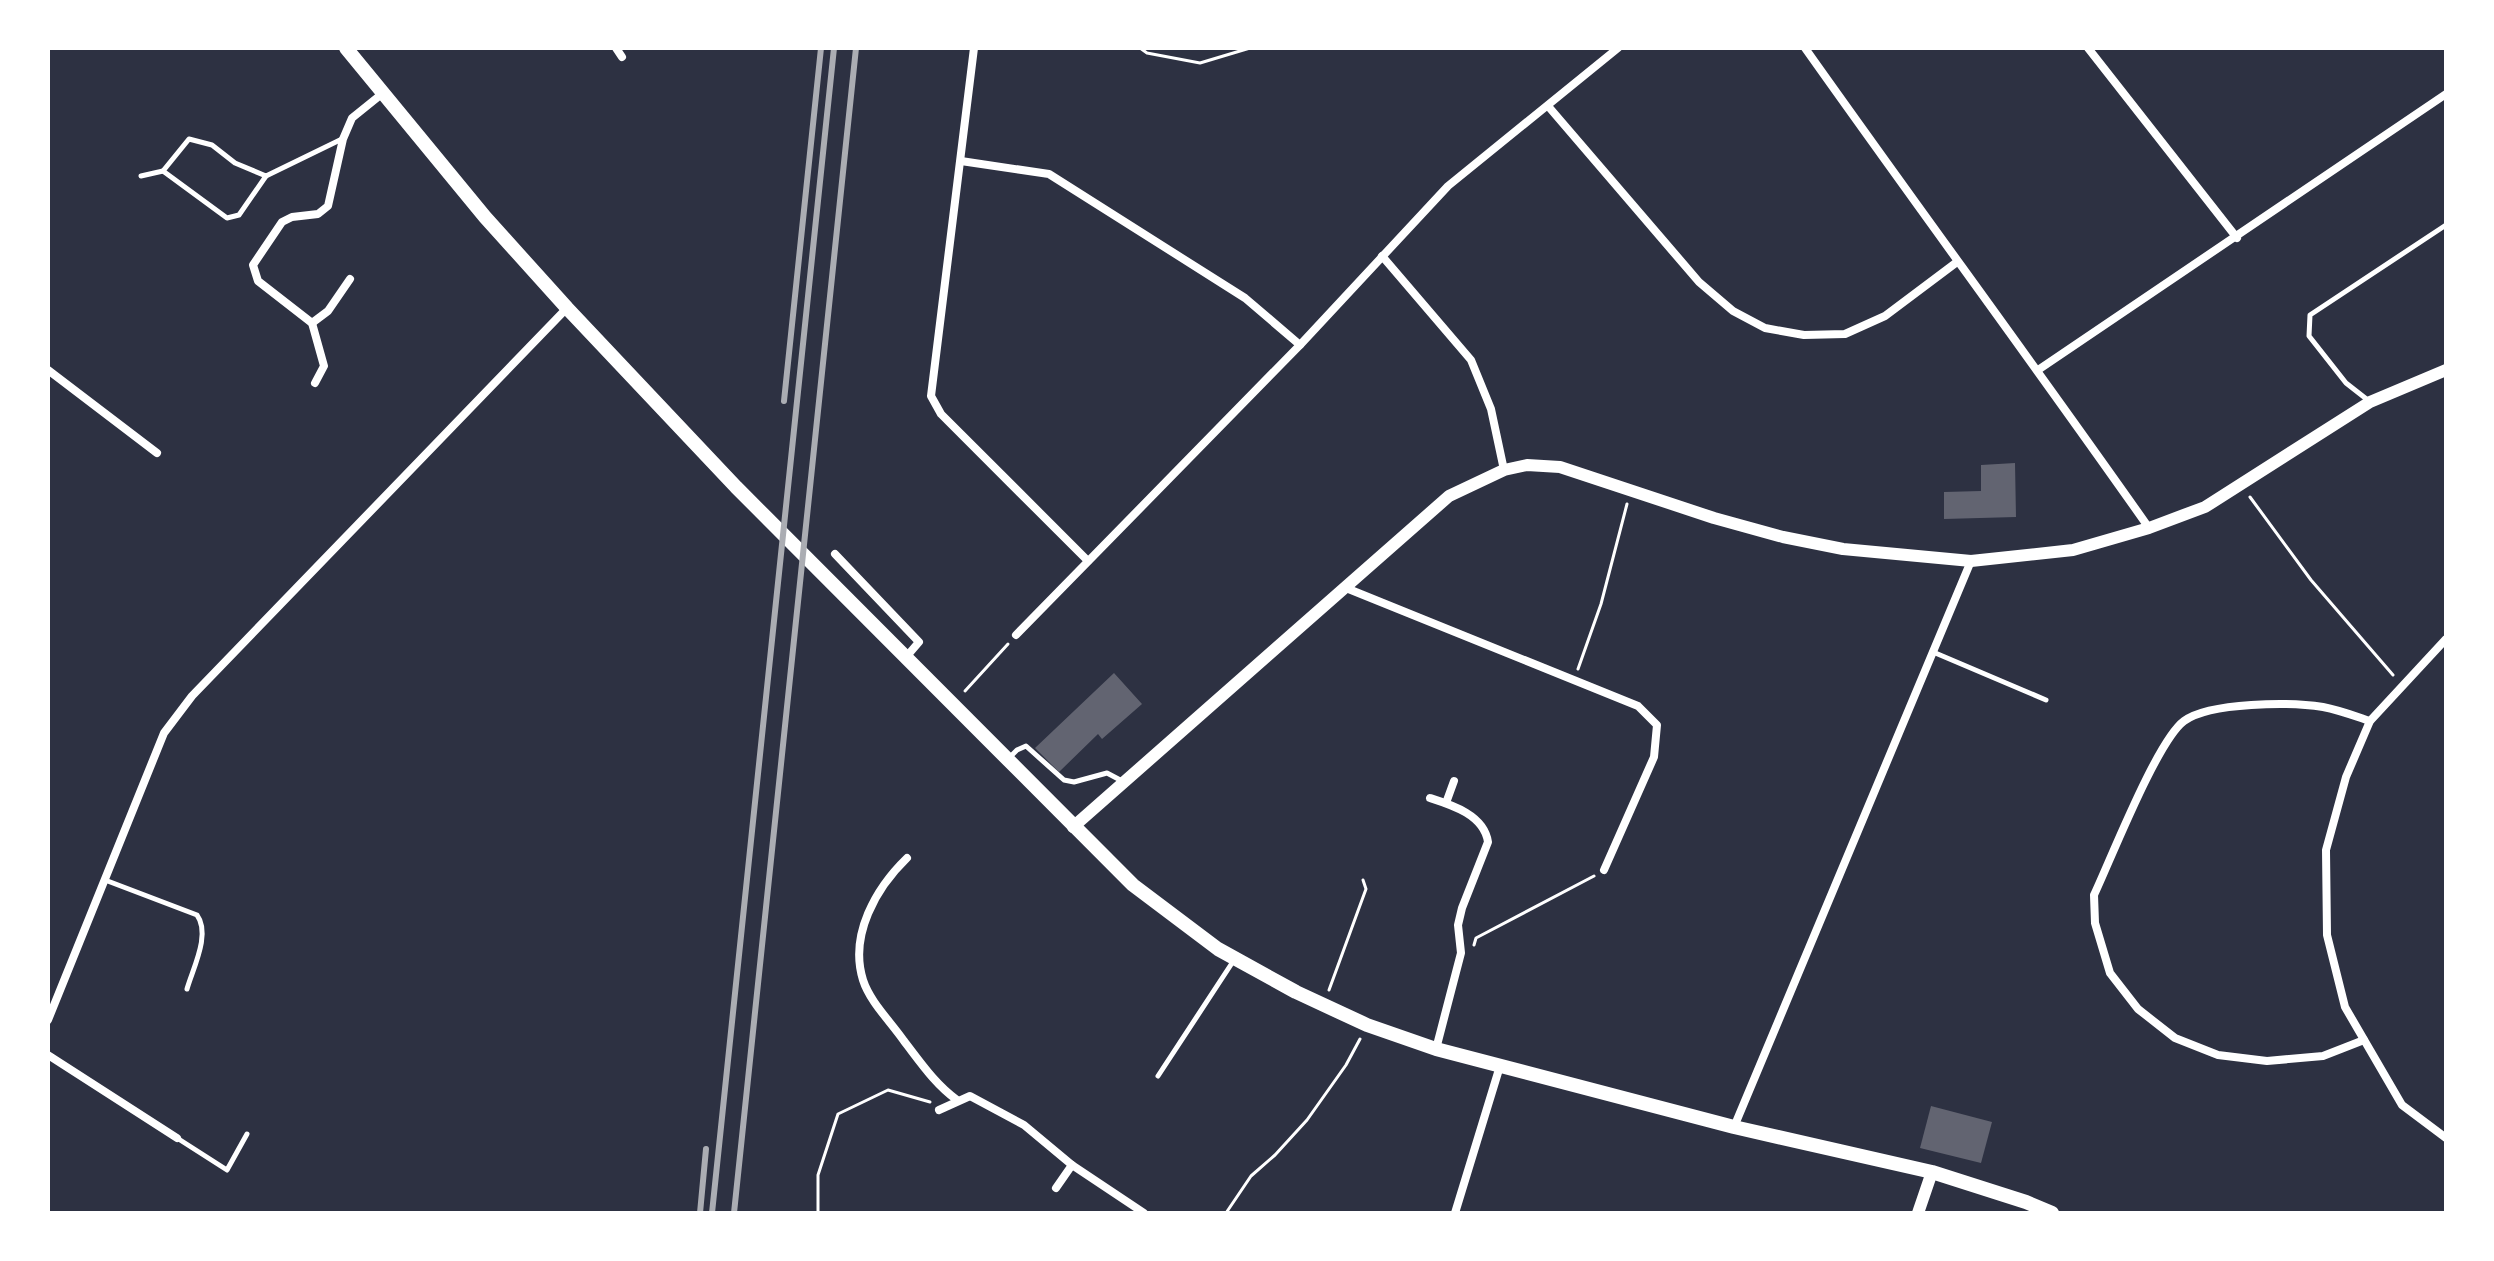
<svg xmlns="http://www.w3.org/2000/svg" width="2494" height="1261" font-family="'PT Sans',sans-serif">
  <style>
    .building { fill: #626471 }
    .lines { fill: none; stroke-linecap: round; stroke-linejoin: round }
    .path { stroke: #fff; stroke-width: 3 }
    .service { stroke: #fff; stroke-width: 5 }
    .minor { stroke: #fff; stroke-width: 8 }
    .tertiary { stroke: #fff; stroke-width: 12 }
    .secondary { stroke: #fff; stroke-width: 14 }
    .rail { stroke: #abadb3; stroke-width: 6 }
  </style>
  <rect width="100%" height="100%" fill="#2d3142"/>
  <g class="building">
    <polygon points="2015,463 2016,517 1944,519 1944,492 1981,491 1981,465"/>
    <polygon points="1114,673 1142,704 1102,739 1098,734 1059,772 1035,748"/>
    <polygon points="1931,1106 1992,1122 1981,1163 1920,1148"/>
  </g>
  <g class="lines">
    <g class="path">
      <polyline points="1140,48 1147,53 1200,63 1250,48"/>
      <polyline points="2250,497 2311,580 2393,675"/>
      <polyline points="1578,669 1601,604 1627,504"/>
      <polyline points="965,691 1008,644"/>
      <polyline points="1474,945 1476,938 1594,876"/>
      <polyline points="1329,990 1366,889 1363,880"/>
      <polyline points="818,1213 818,1175 838,1114 888,1090 930,1102"/>
      <polyline points="1226,1213 1251,1176 1275,1155 1307,1120 1346,1065 1360,1039"/>
    </g>
    <g class="service">
      <polyline points="163,171 227,218 239,215 266,176"/>
      <polyline points="141,176 163,171 189,139 212,145 235,163 266,176 342,139"/>
      <polyline points="2369,401 2346,383 2309,336 2310,315 2446,225"/>
      <polyline points="1933,652 2046,700"/>
      <polyline points="1008,759 1017,750 1026,746 1064,780 1074,782 1107,773 1124,782"/>
      <path d="M105,880L197,915C211,934 193,968 187,989"/>
      <polyline points="1158,1076 1234,960"/>
      <polyline points="177,1138 227,1170 247,1134"/>
    </g>
    <g class="minor">
      <polyline points="616,48 622,57"/>
      <polyline points="974,48 931,396 941,414 1088,561"/>
      <path d="M1805,48C1919,209 2036,367 2149,528"/>
      <polyline points="2088,48 2237,238"/>
      <polyline points="1548,106 1699,282 1733,311 1765,328 1804,335 1845,334 1885,316 1957,262"/>
      <polyline points="961,161 1049,174 1245,298 1300,345"/>
      <polyline points="1382,256 1471,360 1491,409 1504,470"/>
      <polyline points="312,323 328,311 350,279"/>
      <polyline points="48,370 157,453"/>
      <polyline points="2038,370 2446,94"/>
      <polyline points="315,383 324,366 312,323 258,281 253,265 282,222 292,217 318,214 328,206 343,139 352,118 383,93"/>
      <polyline points="835,554 919,642 907,656"/>
      <polyline points="1346,588 1638,706 1657,725 1654,757 1604,870"/>
      <polyline points="1016,635 1300,345 1448,186 1618,48"/>
      <polyline points="2446,639 2370,721 2346,777 2326,850 2327,935 2345,1007 2402,1105 2446,1138"/>
      <path d="M1430,798C1452,805 1484,815 1488,842L1462,908L1458,925L1461,953L1436,1049"/>
      <polyline points="1446,803 1454,781"/>
      <path d="M907,858C876,888 849,935 863,980C870,1002 891,1022 904,1041C921,1063 935,1084 957,1100"/>
      <polyline points="48,1020 164,733 192,696 567,308"/>
      <path d="M2364,1040L2323,1056L2267,1061L2218,1055L2175,1038L2138,1009L2110,973L2095,923L2094,895C2111,859 2157,741 2184,721C2210,702 2291,702 2323,707C2339,710 2355,716 2370,721"/>
      <polyline points="48,1055 177,1138"/>
      <polyline points="939,1110 970,1096 1024,1125 1072,1165 1144,1213"/>
      <polyline points="1734,1127 1971,561"/>
      <polyline points="1056,1188 1072,1165"/>
      <polyline points="1455,1213 1500,1066"/>
    </g>
    <g class="tertiary">
      <polyline points="1073,827 1449,496 1504,470 1527,465 1560,467 1714,518 1783,537 1843,549 1971,561 2073,550 2149,528 2205,507 2370,402 2446,370"/>
      <polyline points="1918,1213 1932,1172"/>
    </g>
    <polyline class="secondary" points="346,48 485,217 567,308 736,487 1133,885 1218,949 1296,992 1367,1025 1436,1049 1734,1127 1932,1172 2026,1202 2052,1213"/>
    <g class="rail">
      <polyline points="784,401 821,48"/>
      <polyline points="700,1213 706,1149"/>
      <polyline points="712,1213 834,48"/>
      <polyline points="734,1213 856,48"/>
    </g>
  </g>
  <rect width="2494" height="1261" fill="none" stroke="#ffffff" stroke-width="100"/>
</svg>
